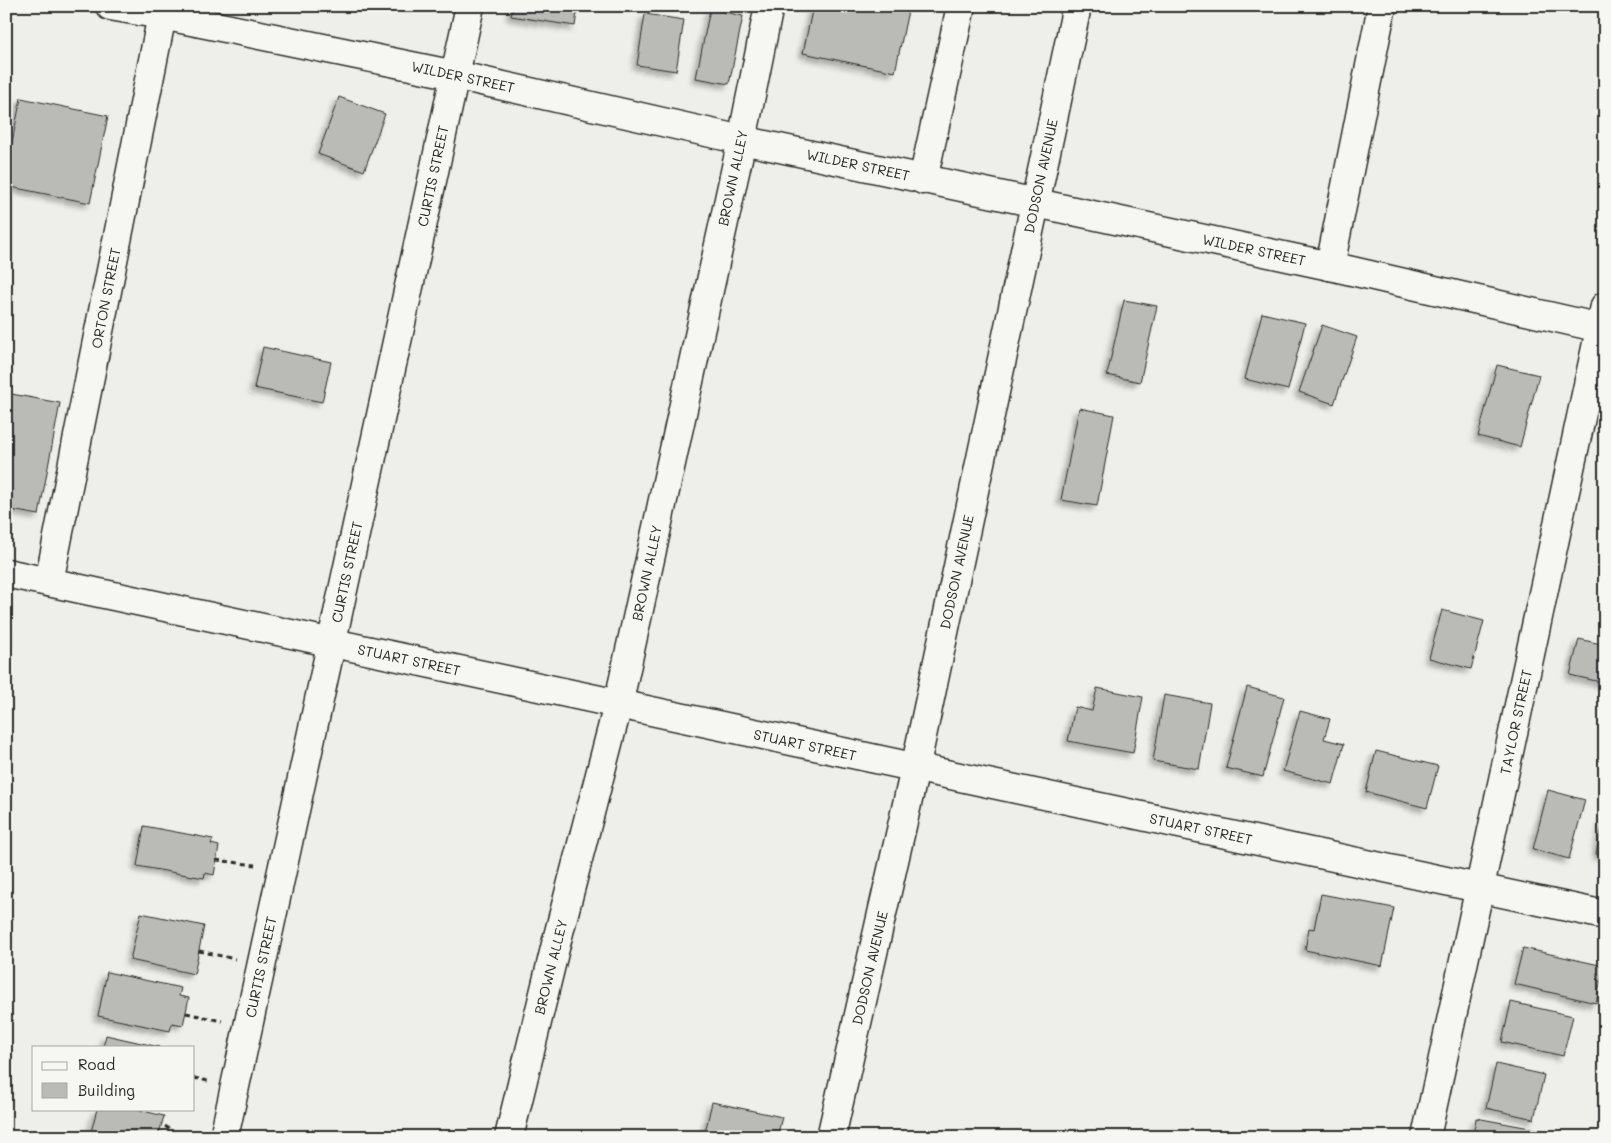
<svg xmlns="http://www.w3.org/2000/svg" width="1611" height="1143" font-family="Mali,sans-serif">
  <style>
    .building { fill: #babab7; stroke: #2b2b2b; filter: url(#shadow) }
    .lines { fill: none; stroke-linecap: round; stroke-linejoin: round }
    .minor-casing { stroke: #2b2b2b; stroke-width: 31 }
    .path { stroke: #2b2b2b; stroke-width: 3; stroke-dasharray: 5 4; stroke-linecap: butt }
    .minor { stroke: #f6f6f2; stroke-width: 28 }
    .labels { text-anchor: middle; stroke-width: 5; stroke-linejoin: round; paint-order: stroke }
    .street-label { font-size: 14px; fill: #2b2b2b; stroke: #f6f6f2 }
  </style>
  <defs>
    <filter id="shadow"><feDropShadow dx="-4.5" dy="4.5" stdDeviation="2.5" flood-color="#0004"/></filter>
  </defs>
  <rect width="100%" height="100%" fill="#eeeeea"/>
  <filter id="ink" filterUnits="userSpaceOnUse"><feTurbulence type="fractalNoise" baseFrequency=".02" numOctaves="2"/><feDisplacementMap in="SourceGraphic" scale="10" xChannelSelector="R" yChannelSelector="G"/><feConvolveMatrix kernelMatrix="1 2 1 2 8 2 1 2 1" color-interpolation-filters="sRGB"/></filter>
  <g filter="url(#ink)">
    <g class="building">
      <polygon points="513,6 578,6 575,26 511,16"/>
      <polygon points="813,6 909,6 895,72 803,53"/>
      <polygon points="710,9 743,16 729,84 696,78"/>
      <polygon points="645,14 684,20 676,71 637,65"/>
      <polygon points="339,97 385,114 364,171 318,154"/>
      <polygon points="21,98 108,116 90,203 6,186 6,171"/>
      <polygon points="1124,300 1157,306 1140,382 1107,375"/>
      <polygon points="1262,313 1305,323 1288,390 1245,379"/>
      <polygon points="1322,325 1357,337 1334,404 1299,392"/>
      <polygon points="263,347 331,362 322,402 254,388"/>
      <polygon points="1497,365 1539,375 1520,447 1478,436"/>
      <polygon points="6,393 60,403 39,515 6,509"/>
      <polygon points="1079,408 1114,415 1097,506 1061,500"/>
      <polygon points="1442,610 1484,621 1471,669 1429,658"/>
      <polygon points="6,625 12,626 6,664"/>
      <polygon points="1579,639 1605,645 1605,683 1570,675"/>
      <polygon points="1247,687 1284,697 1263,777 1226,768"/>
      <polygon points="1097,688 1143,697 1133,753 1068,741 1075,707 1092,711"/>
      <polygon points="1164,695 1210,703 1199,769 1153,761"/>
      <polygon points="1300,711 1330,719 1324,739 1344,744 1333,784 1283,771"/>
      <polygon points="1376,751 1438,766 1427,808 1366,792"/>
      <polygon points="1548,790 1585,800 1569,859 1533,849"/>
      <polygon points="1605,814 1605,856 1596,854"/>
      <polygon points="144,826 213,839 211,844 219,846 214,875 205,873 204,878 137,866"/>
      <polygon points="1321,894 1394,908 1382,966 1305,950 1309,928 1314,929"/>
      <polygon points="141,913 204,926 194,974 130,960"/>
      <polygon points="1523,948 1604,966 1596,1003 1514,984"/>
      <polygon points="107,972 181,988 179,996 189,998 183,1025 172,1023 170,1031 98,1016"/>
      <polygon points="1511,1002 1573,1016 1563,1056 1502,1042"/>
      <polygon points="106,1035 159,1047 103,1047"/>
      <polygon points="1496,1064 1544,1075 1534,1119 1486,1108"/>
      <polygon points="712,1102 782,1117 777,1137 704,1137"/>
      <polygon points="97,1109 135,1109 164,1116 158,1137 90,1136"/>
      <polygon points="1476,1118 1557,1133 1557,1137 1473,1137"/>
    </g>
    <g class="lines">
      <g class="minor-casing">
        <g id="minor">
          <polyline points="110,6 162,15 455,75 742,140 1330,266 1605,329"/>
          <polyline points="923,180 961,6"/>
          <polyline points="1330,266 1382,6"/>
          <polyline points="6,573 1605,915"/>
          <polyline points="49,582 162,15"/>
          <polyline points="224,1137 470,6"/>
          <polyline points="509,1137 557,940 618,705 742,140 769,6"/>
          <polyline points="831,1137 915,769 1077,6"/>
          <polyline points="1426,1137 1605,306"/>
        </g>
      </g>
      <g class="path">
        <polyline points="216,860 255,865"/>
        <polyline points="199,951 235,959"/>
        <polyline points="186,1013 222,1021"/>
        <polyline points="194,1078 208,1081"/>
        <polyline points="165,1126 180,1137"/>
      </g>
      <use href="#minor" class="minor"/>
    </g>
  </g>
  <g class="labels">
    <g class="street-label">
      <text transform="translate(463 77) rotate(12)" y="5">WILDER STREET</text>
      <text transform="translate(858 165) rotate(12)" y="5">WILDER STREET</text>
      <text transform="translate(433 176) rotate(-78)" y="5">CURTIS STREET</text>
      <text transform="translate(1041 176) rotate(-78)" y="5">DODSON AVENUE</text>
      <text transform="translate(733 178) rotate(-78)" y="5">BROWN ALLEY</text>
      <text transform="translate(1254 250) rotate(12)" y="5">WILDER STREET</text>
      <text transform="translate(106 298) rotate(-79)" y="5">ORTON STREET</text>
      <text transform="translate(347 572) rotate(-78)" y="5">CURTIS STREET</text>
      <text transform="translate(957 572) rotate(-78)" y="5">DODSON AVENUE</text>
      <text transform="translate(647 573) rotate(-78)" y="5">BROWN ALLEY</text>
      <text transform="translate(409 660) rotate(12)" y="5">STUART STREET</text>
      <text transform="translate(1516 722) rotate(-78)" y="5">TAYLOR STREET</text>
      <text transform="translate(805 745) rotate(12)" y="5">STUART STREET</text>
      <text transform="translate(1201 829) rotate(12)" y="5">STUART STREET</text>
      <text transform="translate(261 967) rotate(-78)" y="5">CURTIS STREET</text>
      <text transform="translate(551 967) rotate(-76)" y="5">BROWN ALLEY</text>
      <text transform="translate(870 968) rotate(-77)" y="5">DODSON AVENUE</text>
    </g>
  </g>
  <rect width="1611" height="1143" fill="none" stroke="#f6f6f2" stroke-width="25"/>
  <rect x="12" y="12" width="1586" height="1118" fill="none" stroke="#2b2b2b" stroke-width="2" filter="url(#ink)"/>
  <rect x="32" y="1046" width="162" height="65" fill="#f6f6f2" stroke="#a5a5a2"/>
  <rect x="42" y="1062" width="25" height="8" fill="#f6f6f2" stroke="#a5a5a2"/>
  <text x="78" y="1070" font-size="15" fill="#2b2b2b">Road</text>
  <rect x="42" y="1083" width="25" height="15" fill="#babab7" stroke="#a5a5a2"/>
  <text x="78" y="1096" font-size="15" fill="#2b2b2b">Building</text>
</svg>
